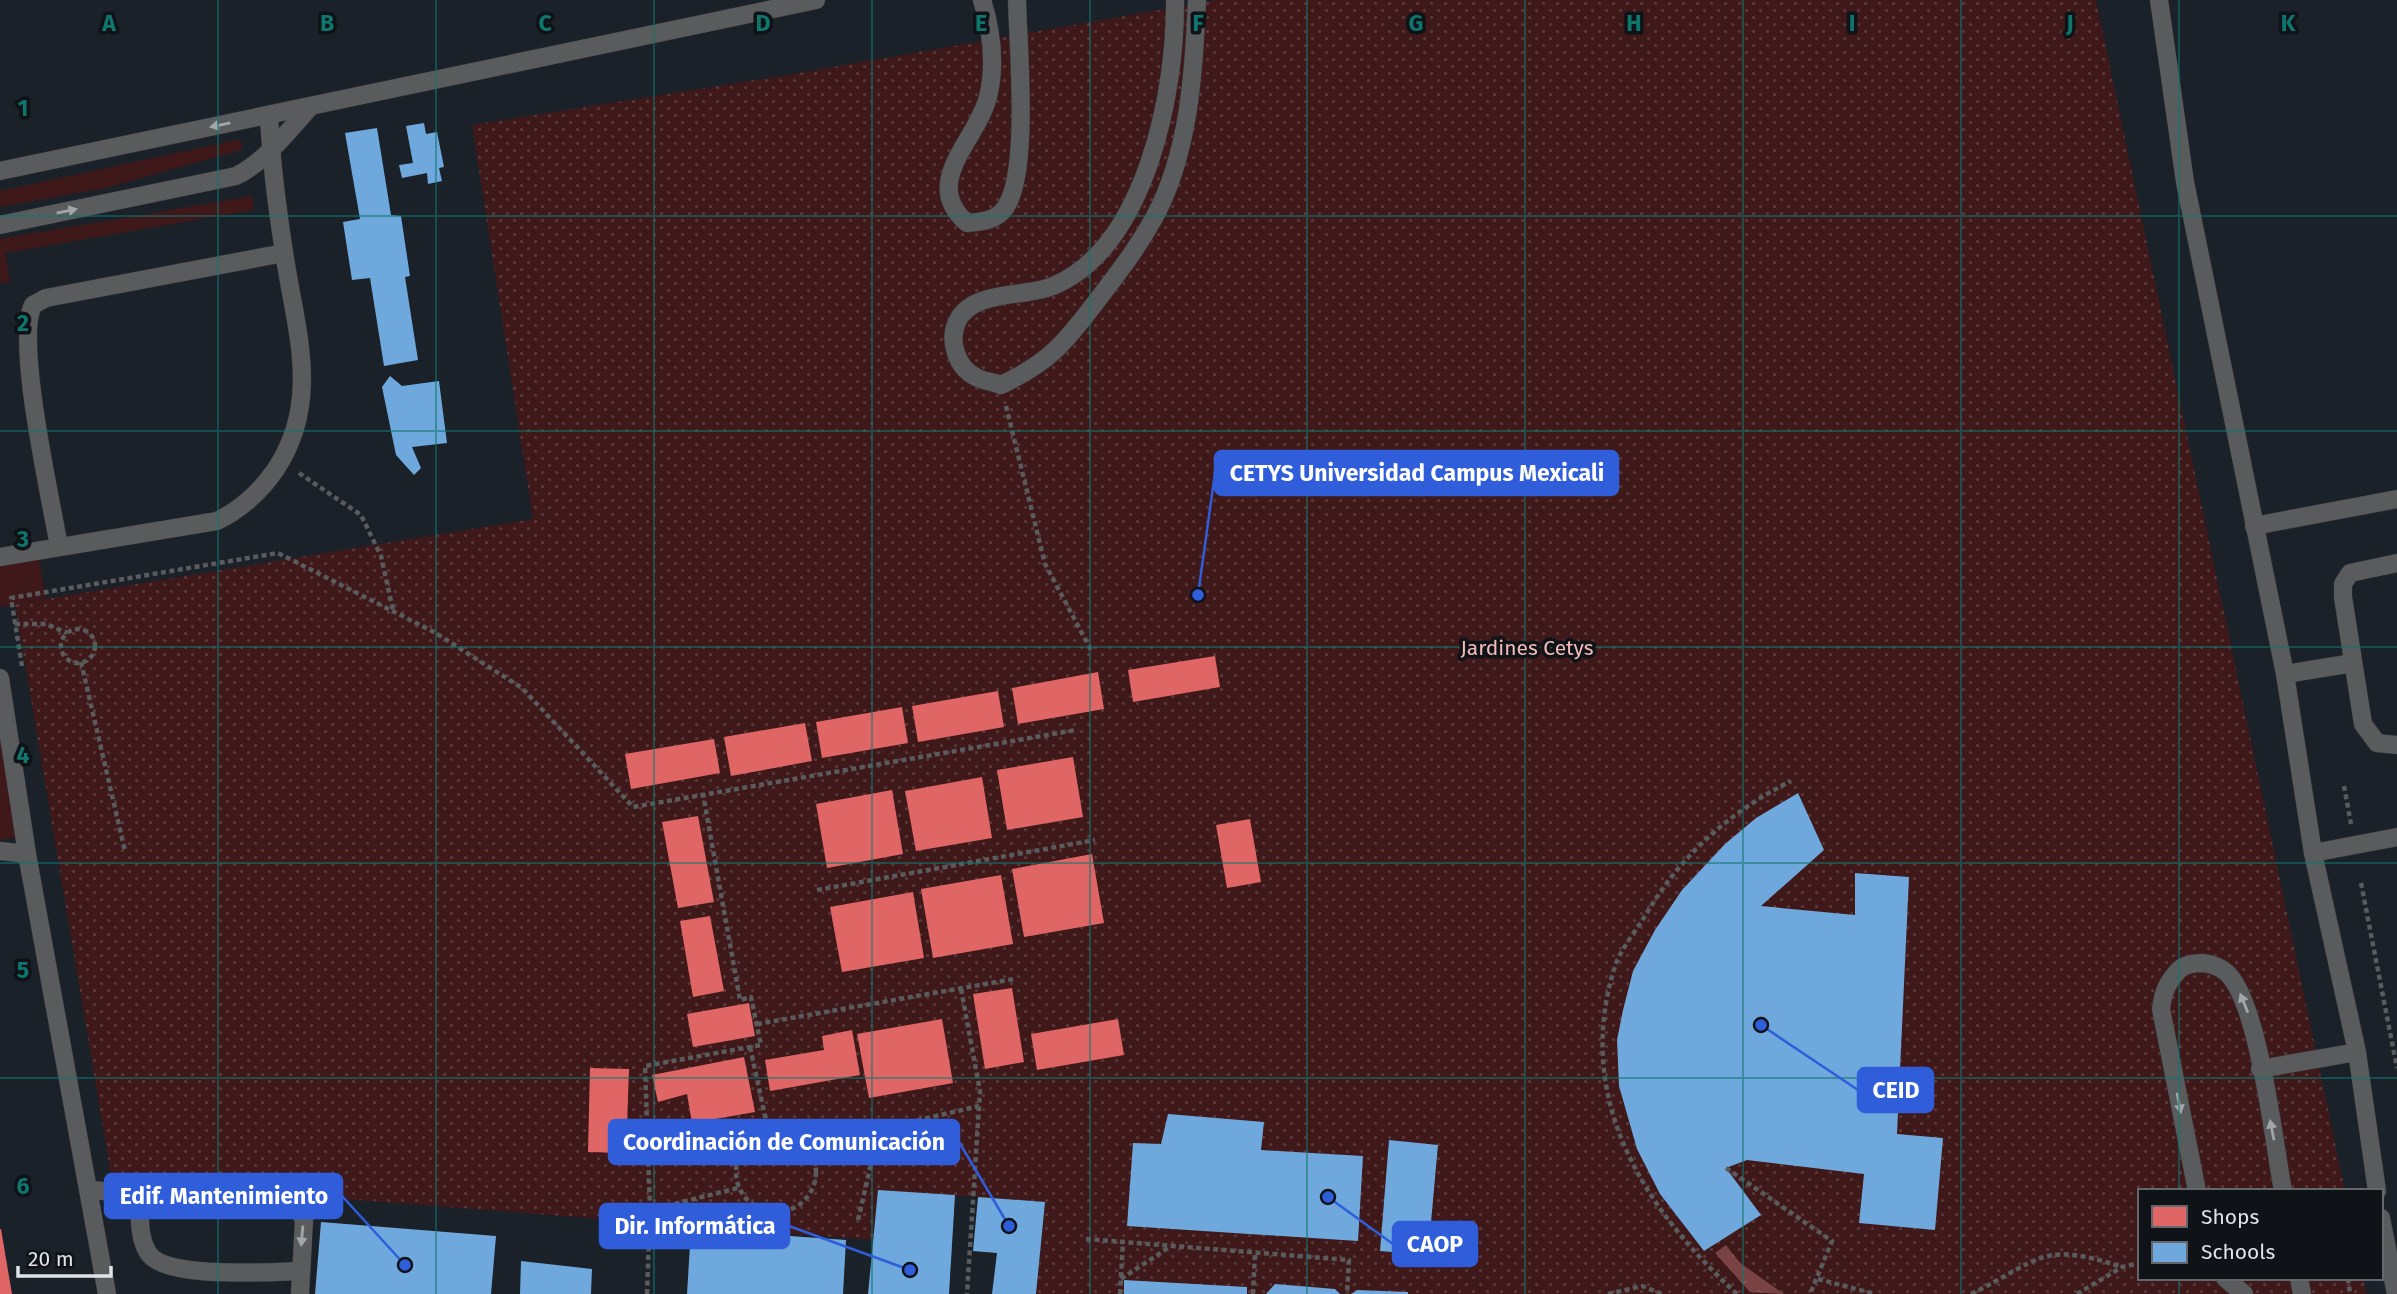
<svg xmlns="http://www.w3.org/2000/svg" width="2397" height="1294" font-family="'Fira Sans',sans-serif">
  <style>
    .built { fill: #1a2129; fill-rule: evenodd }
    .grass { fill: #3f181a }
    .park { fill: url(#park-dots) }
    .water { fill: url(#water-ripples) }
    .shops { fill: #e06666 }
    .schools { fill: #6fa8dc }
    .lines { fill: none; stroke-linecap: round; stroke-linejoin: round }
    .lane-casing { stroke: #353638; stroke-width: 19 }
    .path { stroke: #595b5c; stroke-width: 4.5; stroke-dasharray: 5 3.5; stroke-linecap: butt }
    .lane { stroke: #595b5d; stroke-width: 18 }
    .oneway { fill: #a3a6a9 }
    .grid { fill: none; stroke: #0f766e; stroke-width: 2; stroke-opacity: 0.55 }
    .labels { text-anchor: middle; stroke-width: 7; stroke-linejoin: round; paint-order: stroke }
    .park-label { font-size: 21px; fill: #f4bbb9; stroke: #0f1317 }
    .grid-label { font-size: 23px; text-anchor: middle; font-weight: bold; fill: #0f766e; stroke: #0f1317; stroke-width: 7; stroke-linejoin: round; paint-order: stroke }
    .leader { fill: none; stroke: #305dda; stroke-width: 2.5 }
    .callout-dot { fill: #305dda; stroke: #0f1317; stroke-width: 2.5 }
    .callout { fill: #305dda; stroke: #305dda; stroke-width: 2.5 }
    .callout-label { font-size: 23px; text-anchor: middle; font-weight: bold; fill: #fff }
  </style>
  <defs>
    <pattern id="park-dots" width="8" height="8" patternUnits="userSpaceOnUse" patternTransform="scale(1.75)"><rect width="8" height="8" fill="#3f181a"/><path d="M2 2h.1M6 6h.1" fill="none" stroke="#5a393b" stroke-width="1.8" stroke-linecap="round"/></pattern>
    <pattern id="water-ripples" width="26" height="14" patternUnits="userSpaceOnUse" patternTransform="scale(1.75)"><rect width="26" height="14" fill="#7a4343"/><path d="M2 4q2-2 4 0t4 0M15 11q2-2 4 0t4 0" fill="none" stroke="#8d5e5e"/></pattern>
  </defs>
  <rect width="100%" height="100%" fill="#1a1c1e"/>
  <path class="built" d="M0,0H2397V1294H0ZM2140,1191H2381V1278H2140Z"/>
  <g class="grass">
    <polygon points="241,139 242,150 105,188 0,207 0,191"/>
    <polygon points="252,196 254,210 5,253 10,282 0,283 0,239"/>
    <polygon points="36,543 46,598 0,607 0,549"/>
    <polygon points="0,678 24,836 0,840"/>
  </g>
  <polygon class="park" points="1217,0 2096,0 2345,1191 2140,1191 2140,1278 2363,1278 2367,1294 1036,1294 1045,1202 878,1190 873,1240 112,1181 15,604 533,519 472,125 782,76"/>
  <polygon class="water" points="1726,1245 1740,1263 1784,1294 1750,1292 1715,1253"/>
  <g class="shops">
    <polygon points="1215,656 1220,687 1133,702 1128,670"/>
    <polygon points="1098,672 1104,709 1018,724 1012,688"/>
    <polygon points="998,691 1004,727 918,742 912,706"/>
    <polygon points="902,707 908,743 822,758 816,722"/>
    <polygon points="805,723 812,761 731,776 724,737"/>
    <polygon points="714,739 720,773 631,789 625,754"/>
    <polygon points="1073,757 1083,817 1007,830 997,770"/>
    <polygon points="982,777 992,838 916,851 905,791"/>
    <polygon points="892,790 903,854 827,868 816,804"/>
    <polygon points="698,816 714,902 678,908 662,822"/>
    <polygon points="1250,819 1261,882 1227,888 1216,825"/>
    <polygon points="1092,854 1104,923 1024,937 1012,869"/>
    <polygon points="1001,875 1013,944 933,958 921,889"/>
    <polygon points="913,892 924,958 842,972 830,907"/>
    <polygon points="710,916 724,991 693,997 680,921"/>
    <polygon points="1012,988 1024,1062 985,1069 973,994"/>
    <polygon points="749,1003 755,1036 693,1047 687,1014"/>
    <polygon points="942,1019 953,1083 869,1098 857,1034"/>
    <polygon points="1118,1019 1124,1055 1037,1070 1031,1034"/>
    <polygon points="852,1030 860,1075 770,1091 765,1060 824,1050 822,1036"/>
    <polygon points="744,1057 755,1112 692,1123 687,1094 658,1102 652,1075"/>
    <polygon points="590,1068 629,1069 626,1153 588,1152"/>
    <polygon points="0,1229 1,1229 12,1294 0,1294"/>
  </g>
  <g class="schools">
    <polygon points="424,123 426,134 437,132 444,167 439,168 442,181 428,184 427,173 402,178 399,165 413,163 406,126"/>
    <polygon points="377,128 391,215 401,216 410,276 405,277 418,360 384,366 370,278 352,280 343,222 360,219 345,133"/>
    <polygon points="390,376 402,386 439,381 447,443 412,447 421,468 414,475 396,455 382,387"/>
    <polygon points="1798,793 1824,850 1761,906 1855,915 1855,873 1909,877 1897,1134 1943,1138 1935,1230 1859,1223 1864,1174 1747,1160 1726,1168 1761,1215 1704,1251 1660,1194 1637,1149 1619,1086 1617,1040 1623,1010 1633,971 1655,930 1682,890 1725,844 1756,818"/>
    <polygon points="1168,1114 1264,1122 1261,1150 1363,1156 1358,1241 1127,1226 1133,1143 1161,1144"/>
    <polygon points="1389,1140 1438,1145 1428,1255 1380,1251"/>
    <polygon points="878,1190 955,1195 949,1294 868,1294"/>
    <polygon points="978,1197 1045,1202 1036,1294 992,1294 997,1253 973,1251"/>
    <polygon points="321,1222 496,1236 491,1294 315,1294"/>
    <polygon points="691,1229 846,1240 843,1294 687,1294"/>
    <polygon points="521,1261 592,1269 591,1294 520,1294"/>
    <polygon points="1124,1280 1247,1287 1247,1294 1124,1294"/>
    <polygon points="1275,1284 1335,1289 1340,1294 1266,1294"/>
    <polygon points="1357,1290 1408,1292 1408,1294 1351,1294"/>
  </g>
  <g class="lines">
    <g class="lane-casing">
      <g id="lane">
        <path d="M982,0C992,32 996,64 988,97C977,141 920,182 967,223C981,222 996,221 1005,208C1030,174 1018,45 1017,0"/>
        <path d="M1175,0C1176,89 1147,247 1053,286C1025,298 972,289 957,322C948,341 957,368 976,377C983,381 993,382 1001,385C1052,361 1066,341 1099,298C1119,272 1138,247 1154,218C1189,154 1194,72 1197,0"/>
        <polyline points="2159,0 2185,182 2285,674 2313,853 2357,1052 2377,1191"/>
        <polyline points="0,171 816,0"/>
        <path d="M0,225L236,176C265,162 289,130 311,106"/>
        <polyline points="2254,526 2397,499"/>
        <path d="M59,547C51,499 15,342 33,305L46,298L284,253"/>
        <path d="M0,557L217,521C242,509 260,492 276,469C322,399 295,328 284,252C277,207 271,161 269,115"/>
        <polyline points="2397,563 2350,573 2343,584 2343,597 2363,724 2377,743 2397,745"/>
        <polyline points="2285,674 2353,663"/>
        <polyline points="0,678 27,854 107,1294"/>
        <polyline points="0,851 27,854"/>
        <polyline points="2313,853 2397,837"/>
        <polyline points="2260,1069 2357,1052"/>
        <polyline points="89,1190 296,1205 304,1220 300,1294"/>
        <path d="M2197,1191L2161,1009C2163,992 2167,983 2178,971C2184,964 2194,963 2203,963C2212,964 2220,967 2227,973C2259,1003 2274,1144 2283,1191"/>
        <path d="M139,1195C140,1213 138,1239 149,1254C167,1279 269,1272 299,1271"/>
        <polyline points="2381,1218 2396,1294"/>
        <polyline points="2225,1278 2244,1294"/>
        <polyline points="2299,1278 2302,1294"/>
      </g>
    </g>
    <g class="path">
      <polyline points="1006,406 1045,564 1092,652"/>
      <polyline points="299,473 361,515 381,556 393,610"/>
      <polyline points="15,624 46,624 67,633"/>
      <circle cx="78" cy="646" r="17"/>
      <polyline points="81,662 125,851"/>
      <polyline points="22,666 11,598 278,553 434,632 522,688 633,807 1076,730"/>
      <polyline points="2344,786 2351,824"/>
      <polyline points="2361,883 2397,1068"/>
      <polyline points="817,890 1095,840"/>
      <polyline points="961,989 980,1091 967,1294"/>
      <polyline points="757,1024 1014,979"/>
      <polyline points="750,1047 769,1134"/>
      <circle cx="776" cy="1172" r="40"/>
      <polyline points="815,1162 889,1127 979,1106"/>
      <polyline points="1726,1168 1832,1241 1810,1294"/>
      <polyline points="650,1210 738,1188"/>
      <polyline points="858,1220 878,1134"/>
      <polyline points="1086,1239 1349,1260 1347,1294"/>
      <polyline points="2348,1278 2350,1294"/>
      <polyline points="1121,1279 1171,1246"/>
      <polyline points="1818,1279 1875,1294"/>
      <polyline points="647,1294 650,1210 645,1066 761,1045 751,997 740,1000 703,794"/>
      <polyline points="1120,1294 1123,1242"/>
      <polyline points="1253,1294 1255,1252"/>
      <polyline points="1608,1294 1642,1286 1662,1294"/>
      <path d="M1737,1294C1643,1208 1573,1098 1615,966C1621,949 1635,932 1645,916C1680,856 1729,812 1791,781"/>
      <path d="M1971,1294C2041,1260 2040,1240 2122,1267"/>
      <polyline points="2077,1294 2122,1267 2140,1263"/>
    </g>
    <use href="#lane" class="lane"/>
  </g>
  <defs><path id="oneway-solid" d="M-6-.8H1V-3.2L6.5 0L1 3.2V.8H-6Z" transform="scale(1.75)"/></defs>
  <g class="oneway">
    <use href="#oneway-solid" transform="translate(220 125) rotate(168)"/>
    <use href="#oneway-solid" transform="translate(67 211) rotate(-11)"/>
    <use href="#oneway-solid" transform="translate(2244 1003) rotate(-112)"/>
    <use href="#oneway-solid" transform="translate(2179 1103) rotate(79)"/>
    <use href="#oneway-solid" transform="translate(2272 1130) rotate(-101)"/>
    <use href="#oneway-solid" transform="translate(302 1236) rotate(95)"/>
  </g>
  <path class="grid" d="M218,0V1294M436,0V1294M654,0V1294M872,0V1294M1090,0V1294M1307,0V1294M1525,0V1294M1743,0V1294M1961,0V1294M2179,0V1191M0,216H2397M0,431H2397M0,647H2397M0,863H2397M0,1078H2397M2179,1278V1294"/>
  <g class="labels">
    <g class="park-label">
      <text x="1527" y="655">Jardines Cetys</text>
    </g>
  </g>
  <g class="grid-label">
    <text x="109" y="31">A</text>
    <text x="327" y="31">B</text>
    <text x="545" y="31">C</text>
    <text x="763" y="31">D</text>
    <text x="981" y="31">E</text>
    <text x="1198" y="31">F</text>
    <text x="1416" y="31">G</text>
    <text x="1634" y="31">H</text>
    <text x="1852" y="31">I</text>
    <text x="2070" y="31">J</text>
    <text x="2288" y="31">K</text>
    <text x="23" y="116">1</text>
    <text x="23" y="331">2</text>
    <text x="23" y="547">3</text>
    <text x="23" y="763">4</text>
    <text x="23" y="978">5</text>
    <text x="23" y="1194">6</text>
  </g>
  <path class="leader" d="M1198 595L1215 473M1761 1025L1858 1090M1009 1226L959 1142M405 1265L342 1196M910 1270L789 1226M1328 1197L1393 1244"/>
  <g class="callout-dot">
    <circle cx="1198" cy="595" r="7"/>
    <circle cx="1761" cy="1025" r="7"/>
    <circle cx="1009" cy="1226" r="7"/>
    <circle cx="405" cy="1265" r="7"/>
    <circle cx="910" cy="1270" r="7"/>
    <circle cx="1328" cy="1197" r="7"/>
  </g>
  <g class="callout">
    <rect x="1215" y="451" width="403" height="44" rx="7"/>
    <rect x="1858" y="1068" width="75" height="44" rx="7"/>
    <rect x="609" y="1120" width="350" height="44" rx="7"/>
    <rect x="105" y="1174" width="237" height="44" rx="7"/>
    <rect x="600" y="1204" width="189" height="44" rx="7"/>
    <rect x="1393" y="1222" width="84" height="44" rx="7"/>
  </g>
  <g class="callout-label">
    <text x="1417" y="481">CETYS Universidad Campus Mexicali</text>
    <text x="1896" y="1098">CEID</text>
    <text x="784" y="1150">Coordinación de Comunicación</text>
    <text x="224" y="1204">Edif. Mantenimiento</text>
    <text x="695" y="1234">Dir. Informática</text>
    <text x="1435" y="1252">CAOP</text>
  </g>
  <rect x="2138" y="1189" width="245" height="91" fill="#0f1317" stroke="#63666a" stroke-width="2"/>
  <rect x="2152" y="1206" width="35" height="21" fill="#e06666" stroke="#63666a" stroke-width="2"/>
  <text x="2201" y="1224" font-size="21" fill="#e0e3e7">Shops</text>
  <rect x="2152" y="1242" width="35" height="21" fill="#6fa8dc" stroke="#63666a" stroke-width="2"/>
  <text x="2201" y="1259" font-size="21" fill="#e0e3e7">Schools</text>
  <path d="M18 1266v10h93v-10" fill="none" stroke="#e0e3e7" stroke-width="3.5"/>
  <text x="28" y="1266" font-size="21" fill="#e0e3e7" stroke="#0f1317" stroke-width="5" paint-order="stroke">20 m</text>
</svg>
